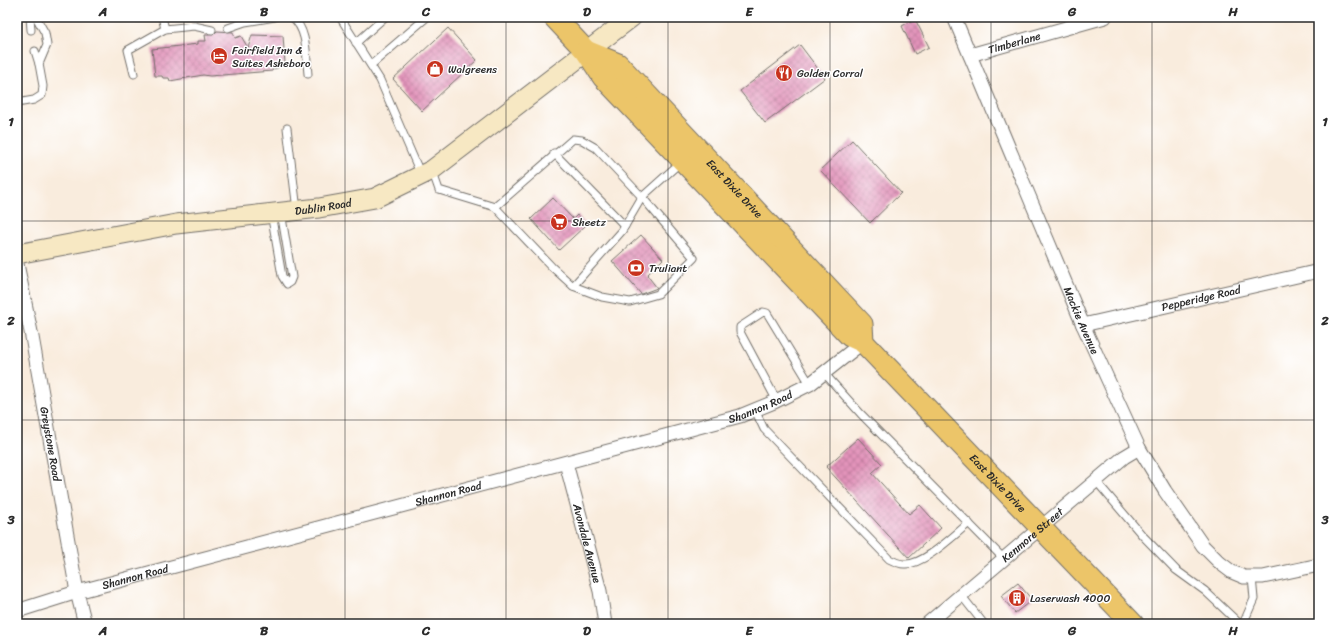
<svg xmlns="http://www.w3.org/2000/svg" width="1336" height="641" font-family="Sriracha,sans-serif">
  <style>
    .building { fill: url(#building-cross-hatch) }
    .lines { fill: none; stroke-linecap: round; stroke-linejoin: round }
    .lane-casing { stroke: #736f69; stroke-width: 9 }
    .street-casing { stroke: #736f69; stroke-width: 15 }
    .secondary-casing { stroke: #736f69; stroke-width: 21 }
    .primary-casing { stroke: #736f69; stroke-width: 23 }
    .lane { stroke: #fff; stroke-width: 7 }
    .street { stroke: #fff; stroke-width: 13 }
    .secondary { stroke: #f7e8c3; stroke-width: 19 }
    .primary { stroke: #ecc569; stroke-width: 21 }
    .grid { fill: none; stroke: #2b2b2b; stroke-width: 1; stroke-opacity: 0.55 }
    .labels { text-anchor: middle; stroke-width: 3; stroke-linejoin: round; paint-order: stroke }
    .street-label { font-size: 11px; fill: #2b2b2b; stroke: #fff }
    .poi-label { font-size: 11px; fill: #2b2b2b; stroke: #fff; text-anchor: start }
    .neatline { fill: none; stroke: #2b2b2b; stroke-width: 1.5 }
    .grid-label { font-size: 13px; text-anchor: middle; font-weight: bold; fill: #2b2b2b }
  </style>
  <defs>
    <pattern id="building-cross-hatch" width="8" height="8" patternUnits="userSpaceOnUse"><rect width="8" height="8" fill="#e293ba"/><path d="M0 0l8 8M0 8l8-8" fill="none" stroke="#b77897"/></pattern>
  </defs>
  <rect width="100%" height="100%" fill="#fff"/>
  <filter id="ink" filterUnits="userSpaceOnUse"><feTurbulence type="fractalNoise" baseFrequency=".025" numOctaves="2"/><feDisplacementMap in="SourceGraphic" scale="8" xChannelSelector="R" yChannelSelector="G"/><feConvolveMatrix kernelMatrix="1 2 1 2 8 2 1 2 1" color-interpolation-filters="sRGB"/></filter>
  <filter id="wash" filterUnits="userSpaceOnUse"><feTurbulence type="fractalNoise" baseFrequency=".012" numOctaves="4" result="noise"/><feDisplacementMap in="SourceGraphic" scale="16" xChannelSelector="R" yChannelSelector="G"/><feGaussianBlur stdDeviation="0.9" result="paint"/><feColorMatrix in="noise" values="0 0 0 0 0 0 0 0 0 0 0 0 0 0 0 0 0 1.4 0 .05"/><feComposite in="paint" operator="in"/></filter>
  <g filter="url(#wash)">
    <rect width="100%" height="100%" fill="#f9ecdd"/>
    <g id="blocks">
      <g class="building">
        <polygon points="915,19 929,47 915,54 902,26"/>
        <polygon points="448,28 477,60 422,111 393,79"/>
        <polygon points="217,31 233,32 235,38 241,36 248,48 252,35 283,36 285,63 278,63 278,68 273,69 272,71 210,76 203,75 170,81 169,78 163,78 162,76 155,76 152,49 198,44 198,41 206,41 205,35 213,35"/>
        <polygon points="800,45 825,78 765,123 740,91"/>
        <polygon points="852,140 901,193 870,223 820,170"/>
        <polygon points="553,198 573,219 577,215 586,225 559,250 531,219"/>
        <polygon points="641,235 663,259 647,275 657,288 641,294 612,261"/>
        <polygon points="858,438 882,464 872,473 909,514 920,505 941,528 909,558 826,467"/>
        <polygon points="1018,583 1032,600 1015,613 1001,596"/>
      </g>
    </g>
  </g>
  <g filter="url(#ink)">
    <use href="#blocks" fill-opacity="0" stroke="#736f69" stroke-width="1"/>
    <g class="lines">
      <g class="lane-casing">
        <g id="lane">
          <polyline points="30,17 31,30"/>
          <polyline points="162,17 165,29"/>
          <path d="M292,17C308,30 306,55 308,74"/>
          <polyline points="340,17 380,80 421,175"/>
          <polyline points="228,28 245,22 275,17"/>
          <polyline points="356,43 385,17"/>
          <polyline points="35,51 39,64"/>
          <polyline points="371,65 427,17"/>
          <polyline points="134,74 128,50 165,29 194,26 212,30"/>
          <polyline points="17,103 34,100 42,95 43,86 39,64 47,45 45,33 36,17"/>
          <polyline points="287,128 297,210"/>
          <polygon points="573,139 582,140 596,148 642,197 694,258 658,294 630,302 602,297 573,286 552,267 495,207"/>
          <polyline points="554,153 625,226"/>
          <polyline points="432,170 439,190 495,207"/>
          <polyline points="271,213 282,276 287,284 290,282 292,277 281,212"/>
          <polyline points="573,286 622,231 642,197 682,161"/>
          <polyline points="824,373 861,414 1004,559"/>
          <polyline points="777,401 740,332 740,327 763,312 767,313 810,384"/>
          <path d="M755,410L764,429L889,559C893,561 899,564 904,564C923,566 954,535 969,523"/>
          <polyline points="1096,481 1142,535 1176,570 1205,591 1240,624"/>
          <polyline points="961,595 984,624"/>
          <polyline points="1243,624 1254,599 1252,577"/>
        </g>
      </g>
      <g class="street-casing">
        <g id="street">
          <path id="s1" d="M954,17L1083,325L1139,448L1165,491L1203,546L1220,563L1232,572L1244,577H1263L1319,565"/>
          <path id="s2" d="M970,55L1105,17"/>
          <path id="s3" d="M17,264L32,337L77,592L85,624"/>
          <path id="s4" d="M1083,325L1319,271"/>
          <path id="s5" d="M566,463L600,591L605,624"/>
          <path id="s6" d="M17,611L77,592L740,416L774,402L810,384L863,342"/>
          <path id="s7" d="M927,624L1124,457L1139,448"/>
        </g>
      </g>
      <g class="secondary-casing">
        <g id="secondary">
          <path id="s8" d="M17,254L176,224L319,208L375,198L432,170L632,17"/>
        </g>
      </g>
      <g class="primary-casing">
        <g id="primary">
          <path id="s9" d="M554,17L586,51L603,77L850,336L863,342L1133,624"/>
          <path id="s10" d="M586,51L618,64L862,324L863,342"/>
        </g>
      </g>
      <use href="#lane" class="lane"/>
      <use href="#street" class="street"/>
      <use href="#secondary" class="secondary"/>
      <use href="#primary" class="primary"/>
    </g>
  </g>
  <path class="grid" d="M184,17V624M345,17V624M506,17V624M668,17V624M830,17V624M991,17V624M1152,17V624M17,221H1319M17,420H1319"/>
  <defs>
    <g id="hotel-disc" transform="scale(0.9)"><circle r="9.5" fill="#c8321e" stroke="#fff"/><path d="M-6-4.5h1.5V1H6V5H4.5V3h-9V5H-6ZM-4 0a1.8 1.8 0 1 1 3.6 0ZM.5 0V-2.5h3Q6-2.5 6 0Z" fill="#fff"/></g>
    <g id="shop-disc" transform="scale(0.9)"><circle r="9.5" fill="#c8321e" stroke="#fff"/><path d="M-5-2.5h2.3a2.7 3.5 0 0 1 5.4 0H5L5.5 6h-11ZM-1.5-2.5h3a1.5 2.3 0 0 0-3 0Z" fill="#fff"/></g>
    <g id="restaurant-disc" transform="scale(0.9)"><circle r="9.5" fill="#c8321e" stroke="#fff"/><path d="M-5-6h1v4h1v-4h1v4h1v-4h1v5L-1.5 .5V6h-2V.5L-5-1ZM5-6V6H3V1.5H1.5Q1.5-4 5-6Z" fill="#fff"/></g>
    <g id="supermarket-disc" transform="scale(0.9)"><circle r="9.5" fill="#c8321e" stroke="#fff"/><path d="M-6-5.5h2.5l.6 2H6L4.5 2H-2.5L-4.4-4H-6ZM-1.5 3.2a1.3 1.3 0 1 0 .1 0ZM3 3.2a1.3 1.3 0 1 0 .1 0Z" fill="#fff"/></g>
    <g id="bank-disc" transform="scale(0.9)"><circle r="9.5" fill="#c8321e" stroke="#fff"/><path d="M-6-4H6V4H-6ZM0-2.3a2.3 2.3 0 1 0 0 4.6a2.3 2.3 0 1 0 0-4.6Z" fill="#fff"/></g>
    <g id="building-disc" transform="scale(0.9)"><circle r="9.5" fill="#c8321e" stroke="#fff"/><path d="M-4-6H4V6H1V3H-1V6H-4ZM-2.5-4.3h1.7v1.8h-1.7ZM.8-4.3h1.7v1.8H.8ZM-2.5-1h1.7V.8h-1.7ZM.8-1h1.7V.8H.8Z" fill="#fff"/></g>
  </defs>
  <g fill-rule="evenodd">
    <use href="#hotel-disc" x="219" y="56"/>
    <use href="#shop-disc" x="435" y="69"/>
    <use href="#restaurant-disc" x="784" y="73"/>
    <use href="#supermarket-disc" x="559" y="222"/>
    <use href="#bank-disc" x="636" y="268"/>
    <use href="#building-disc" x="1017" y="598"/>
  </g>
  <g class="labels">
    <g class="street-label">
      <text dy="4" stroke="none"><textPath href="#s2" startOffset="46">Timberlane</textPath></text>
      <text dy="4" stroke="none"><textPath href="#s10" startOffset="205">East Dixie Drive</textPath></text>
      <text dy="4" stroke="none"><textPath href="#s8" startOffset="310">Dublin Road</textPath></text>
      <text dy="4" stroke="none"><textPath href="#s4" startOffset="121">Pepperidge Road</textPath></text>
      <text dy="4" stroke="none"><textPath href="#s1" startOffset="329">Mackie Avenue</textPath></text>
      <text dy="4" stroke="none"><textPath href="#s6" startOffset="771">Shannon Road</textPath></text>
      <text dy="4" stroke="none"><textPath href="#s3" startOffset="183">Greystone Road</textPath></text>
      <text dy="4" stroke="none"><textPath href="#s9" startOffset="645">East Dixie Drive</textPath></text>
      <text dy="4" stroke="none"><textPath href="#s6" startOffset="447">Shannon Road</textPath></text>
      <text dy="4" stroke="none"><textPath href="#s7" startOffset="138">Kenmore Street</textPath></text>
      <text dy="4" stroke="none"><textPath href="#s5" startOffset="83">Avondale Avenue</textPath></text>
      <text dy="4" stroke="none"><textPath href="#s6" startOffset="123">Shannon Road</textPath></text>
    </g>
    <g class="poi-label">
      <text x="232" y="54">Fairfield Inn &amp;<tspan x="232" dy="13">Suites Asheboro</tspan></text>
      <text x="448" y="73">Walgreens</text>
      <text x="797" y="77">Golden Corral</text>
      <text x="572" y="226">Sheetz</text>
      <text x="649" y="272">Truliant</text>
      <text x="1030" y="602">Laserwash 4000</text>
    </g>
  </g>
  <rect width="1336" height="641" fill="none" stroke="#fff" stroke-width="44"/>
  <rect x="22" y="22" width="1292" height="597" class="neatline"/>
  <g class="grid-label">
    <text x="103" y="16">A</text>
    <text x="264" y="16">B</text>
    <text x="426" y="16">C</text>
    <text x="587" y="16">D</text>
    <text x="749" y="16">E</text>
    <text x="910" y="16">F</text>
    <text x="1072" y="16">G</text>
    <text x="1233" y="16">H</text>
    <text x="11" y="126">1</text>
    <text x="1325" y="126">1</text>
    <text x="11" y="325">2</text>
    <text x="1325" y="325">2</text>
    <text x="11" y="524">3</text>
    <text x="1325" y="524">3</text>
    <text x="103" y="635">A</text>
    <text x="264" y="635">B</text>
    <text x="426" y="635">C</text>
    <text x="587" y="635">D</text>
    <text x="749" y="635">E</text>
    <text x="910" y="635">F</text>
    <text x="1072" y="635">G</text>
    <text x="1233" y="635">H</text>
  </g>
</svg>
